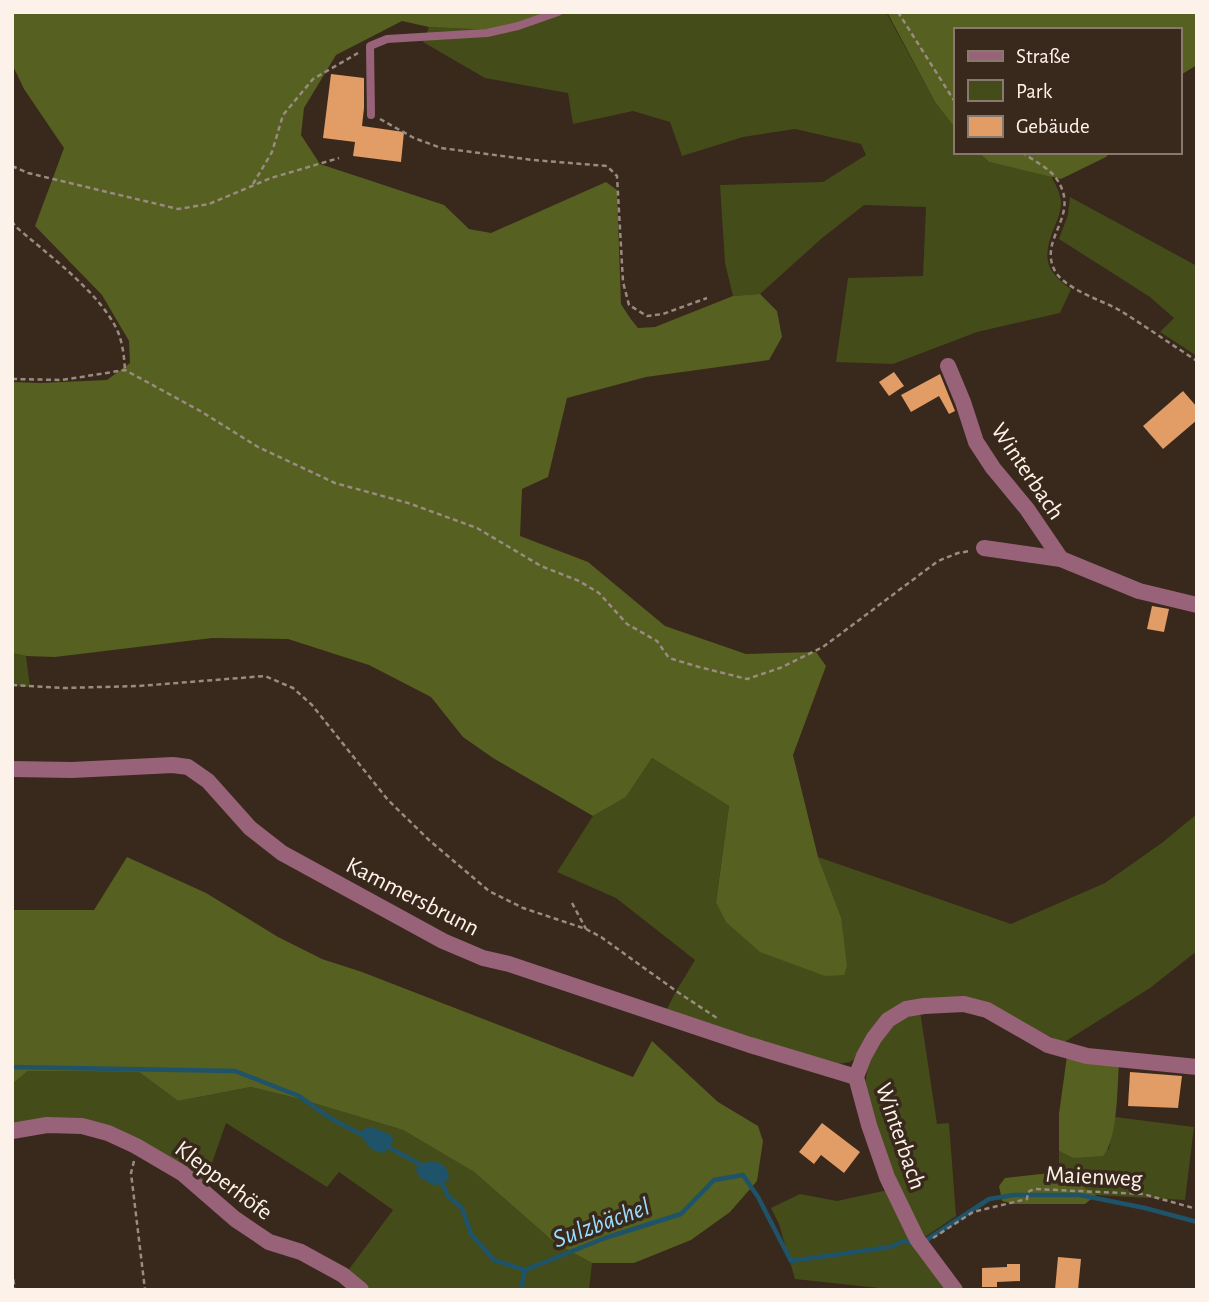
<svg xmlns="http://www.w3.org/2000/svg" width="1209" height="1302" font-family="'Alegreya Sans',sans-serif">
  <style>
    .green { fill: #444c19 }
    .forest { fill: #566020 }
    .water { fill: #1f5369 }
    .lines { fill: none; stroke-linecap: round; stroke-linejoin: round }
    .stream { stroke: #1f5369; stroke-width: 4.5 }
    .building { fill: #e19d65 }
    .path { stroke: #998b81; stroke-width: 2.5; stroke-dasharray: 5 3.5; stroke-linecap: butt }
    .service { stroke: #986278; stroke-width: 8 }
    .minor { stroke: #986278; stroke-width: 16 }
    .labels { text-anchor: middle; stroke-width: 7; stroke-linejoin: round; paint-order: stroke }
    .street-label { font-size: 24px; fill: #fdf2ea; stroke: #39281c }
    .water-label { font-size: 26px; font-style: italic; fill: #98deff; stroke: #39281c }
  </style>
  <rect width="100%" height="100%" fill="#39281c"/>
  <g class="green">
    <path d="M550,12H886L935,102L955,128V152H978L989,162L1051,176C1056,185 1060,192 1061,202C1061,213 1056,223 1052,233C1042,261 1048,273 1071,289L1060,313L977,332L893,364L836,362L848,278L923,276L926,207L864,205L821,239L760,294L733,296L725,263L720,185L823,182L866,155L861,144L795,129L743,137L682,156L670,122L633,111L573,124L568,93L485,78L423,42L429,27L492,30Z"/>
    <polygon points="1070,197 1197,266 1197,356 1160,332 1174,318 1150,297 1059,239 1068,215"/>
    <polygon points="12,653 26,656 30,687 12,686"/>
    <polygon points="652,758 729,806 716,901 841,917 818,857 1011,924 1105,883 1163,842 1197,814 1197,951 1150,988 1063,1043 988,1005 902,1006 856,1058 850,1062 838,1064 766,1045 667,1009 675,993 695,960 616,898 557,872 593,816 626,797"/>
    <polygon points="920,1011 937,1124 949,1123 956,1216 922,1239 891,1175 865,1084 869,1060 890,1025"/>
    <polygon points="28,1071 139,1072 178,1101 251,1087 300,1099 403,1130 474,1172 555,1243 592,1263 589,1290 367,1290 347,1272 393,1210 339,1172 327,1187 226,1123 205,1183 110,1127 12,1126 12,1084"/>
    <polygon points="1115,1117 1194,1127 1185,1200 1096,1195 1059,1172 1059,1151 1073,1158 1109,1149"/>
    <polygon points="888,1190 952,1290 897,1290 795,1279 779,1224 771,1208 800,1194 837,1201"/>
  </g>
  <g class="forest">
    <polygon points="12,12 550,12 536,18 492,30 429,27 402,21 336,55 304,108 301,135 320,164 444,205 469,229 491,233 606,182 617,190 621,304 630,318 638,328 655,327 733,296 760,294 777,311 782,337 769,360 646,377 567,398 548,477 522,489 520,536 588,562 665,626 746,654 816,652 826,666 793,755 818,857 841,917 847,966 844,975 825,976 760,952 726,922 716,902 729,806 652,758 626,797 593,816 493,758 463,737 431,697 369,665 288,639 212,638 55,657 26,656 12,653 12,382 40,383 107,380 130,363 129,341 102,295 35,226 64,148 24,89 12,64"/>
    <polygon points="887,12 1197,12 1197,65 1179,76 1179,30 955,30 955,128 935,102"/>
    <polygon points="978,152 1110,152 1106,157 1061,179 989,162"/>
    <polygon points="127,857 206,893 278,937 322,959 362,972 633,1077 652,1041 718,1102 758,1126 763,1141 757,1181 730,1212 691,1240 634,1263 592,1263 555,1243 474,1172 403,1130 300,1099 251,1087 178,1101 139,1072 28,1071 12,1084 12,910 94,910"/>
    <path d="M1067,1056L1119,1065C1117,1088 1118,1139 1103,1156L1073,1158L1059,1151V1114Z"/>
    <polygon points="1059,1172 1096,1195 1085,1204 1014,1204 1002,1201 999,1186 1005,1178"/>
  </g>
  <g class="water">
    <path d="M372,1127L391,1135L394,1140L384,1153C371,1152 367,1145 361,1135L363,1129Z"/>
    <path d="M434,1161C445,1165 448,1167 449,1180L435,1186L419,1177L416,1169L419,1164Z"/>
  </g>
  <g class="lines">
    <g class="stream">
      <polyline points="12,1067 235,1071 299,1096 330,1118 366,1137"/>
      <polyline points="386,1146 422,1165"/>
      <polyline points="440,1179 448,1196 462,1208 471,1234 494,1260 525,1270 605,1238 681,1214 714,1180 743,1175 758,1197 791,1261 890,1247 904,1241 913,1243"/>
      <polyline points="925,1241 989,1199 1014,1195 1080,1195 1145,1208 1197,1222"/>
      <polyline points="521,1290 525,1270"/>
    </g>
  </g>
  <g class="building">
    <polygon points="331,74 364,78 364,108 362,126 404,132 401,162 353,156 355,142 323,138"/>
    <polygon points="894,372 904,386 889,396 879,382"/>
    <polygon points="940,374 955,411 949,414 939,396 911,412 901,395"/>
    <polygon points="1183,391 1197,407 1197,420 1163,449 1143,426"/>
    <polygon points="1152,606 1169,609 1164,632 1147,629"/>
    <polygon points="1130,1072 1182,1076 1178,1108 1128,1106"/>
    <polygon points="822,1123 860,1152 844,1173 821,1155 814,1164 799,1152"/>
    <polygon points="1058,1257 1081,1259 1078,1290 1055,1290"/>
    <polygon points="1007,1264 1020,1264 1020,1281 997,1282 997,1287 982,1287 982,1268 1007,1267"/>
  </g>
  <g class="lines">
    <g class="path">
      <polyline points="898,12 955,102"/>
      <polyline points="380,119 414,138 441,148 533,160 607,166 617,176 623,282 629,305 647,316 663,314 707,298"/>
      <path d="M1022,152C1032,160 1049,168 1056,178C1082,215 1039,237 1054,269C1063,289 1102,300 1121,311C1146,327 1171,344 1197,361"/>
      <polyline points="12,166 28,173 178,209 209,204 271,178 339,158"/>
      <polyline points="253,184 272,152 283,115 313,79 358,53"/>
      <path d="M12,221L15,226C47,254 101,293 118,332C123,345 124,356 125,370"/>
      <polyline points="12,379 62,380 125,370 202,412 258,447 335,483 408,503 477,528 541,566 579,581 599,593 627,624 657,641 669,658 699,667 747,679 780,668 823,647 938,561 958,553 970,551"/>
      <polyline points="12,685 64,688 139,686 265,676 293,688 312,705 388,800 429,840 489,891 523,908 586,929 601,937 679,993 717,1018"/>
      <polyline points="572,903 586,929"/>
      <polyline points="134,1161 131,1173 145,1290"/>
      <polyline points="933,1238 973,1212 1027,1199 1028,1192 1034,1189 1143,1194 1197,1209"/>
      <polyline points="12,1271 15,1290"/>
    </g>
    <polyline class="service" points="371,115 370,46 387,39 487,33 518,26 558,12"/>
    <g class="minor">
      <polyline points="948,366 963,402 976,442 993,468 1027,509 1061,559"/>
      <polyline points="984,548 1061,559 1139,591 1197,605"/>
      <polyline points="12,769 72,770 173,765 188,767 208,781 250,828 282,853 443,941 483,958 509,964 750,1045 856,1077"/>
      <polyline points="12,1131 47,1125 82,1126 108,1133 136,1146 182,1173 235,1219 269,1242 301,1252 343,1275 361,1290"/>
      <polyline points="955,1290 917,1239 887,1177 869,1125 856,1077 864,1056 874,1038 888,1020 906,1009 924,1006 964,1004 987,1010 1048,1045 1087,1056 1197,1067"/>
    </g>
  </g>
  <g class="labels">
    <g class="street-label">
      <text transform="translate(1028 471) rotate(56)" y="8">Winterbach</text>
      <text transform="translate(413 896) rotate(27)" y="8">Kammersbrunn</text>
      <text transform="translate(901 1136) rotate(71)" y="8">Winterbach</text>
      <text transform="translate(1094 1176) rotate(3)" y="8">Maienweg</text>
      <text transform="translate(224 1180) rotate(37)" y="8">Klepperhöfe</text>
    </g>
    <g class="water-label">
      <text transform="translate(601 1222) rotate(-20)" y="9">Sulzbächel</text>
    </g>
  </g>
  <rect width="1209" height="1302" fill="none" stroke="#fdf2ea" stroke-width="28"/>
  <rect x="954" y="28" width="228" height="126" fill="#39281c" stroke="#87796e" stroke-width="2"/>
  <rect x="968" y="51" width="35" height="10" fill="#986278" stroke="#87796e" stroke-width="2"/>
  <text x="1016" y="63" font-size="21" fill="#fdf2ea">Straße</text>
  <rect x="968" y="80" width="35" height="21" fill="#444c19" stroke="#87796e" stroke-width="2"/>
  <text x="1016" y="98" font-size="21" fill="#fdf2ea">Park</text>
  <rect x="968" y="116" width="35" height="21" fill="#e19d65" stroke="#87796e" stroke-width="2"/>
  <text x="1016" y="133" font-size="21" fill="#fdf2ea">Gebäude</text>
</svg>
